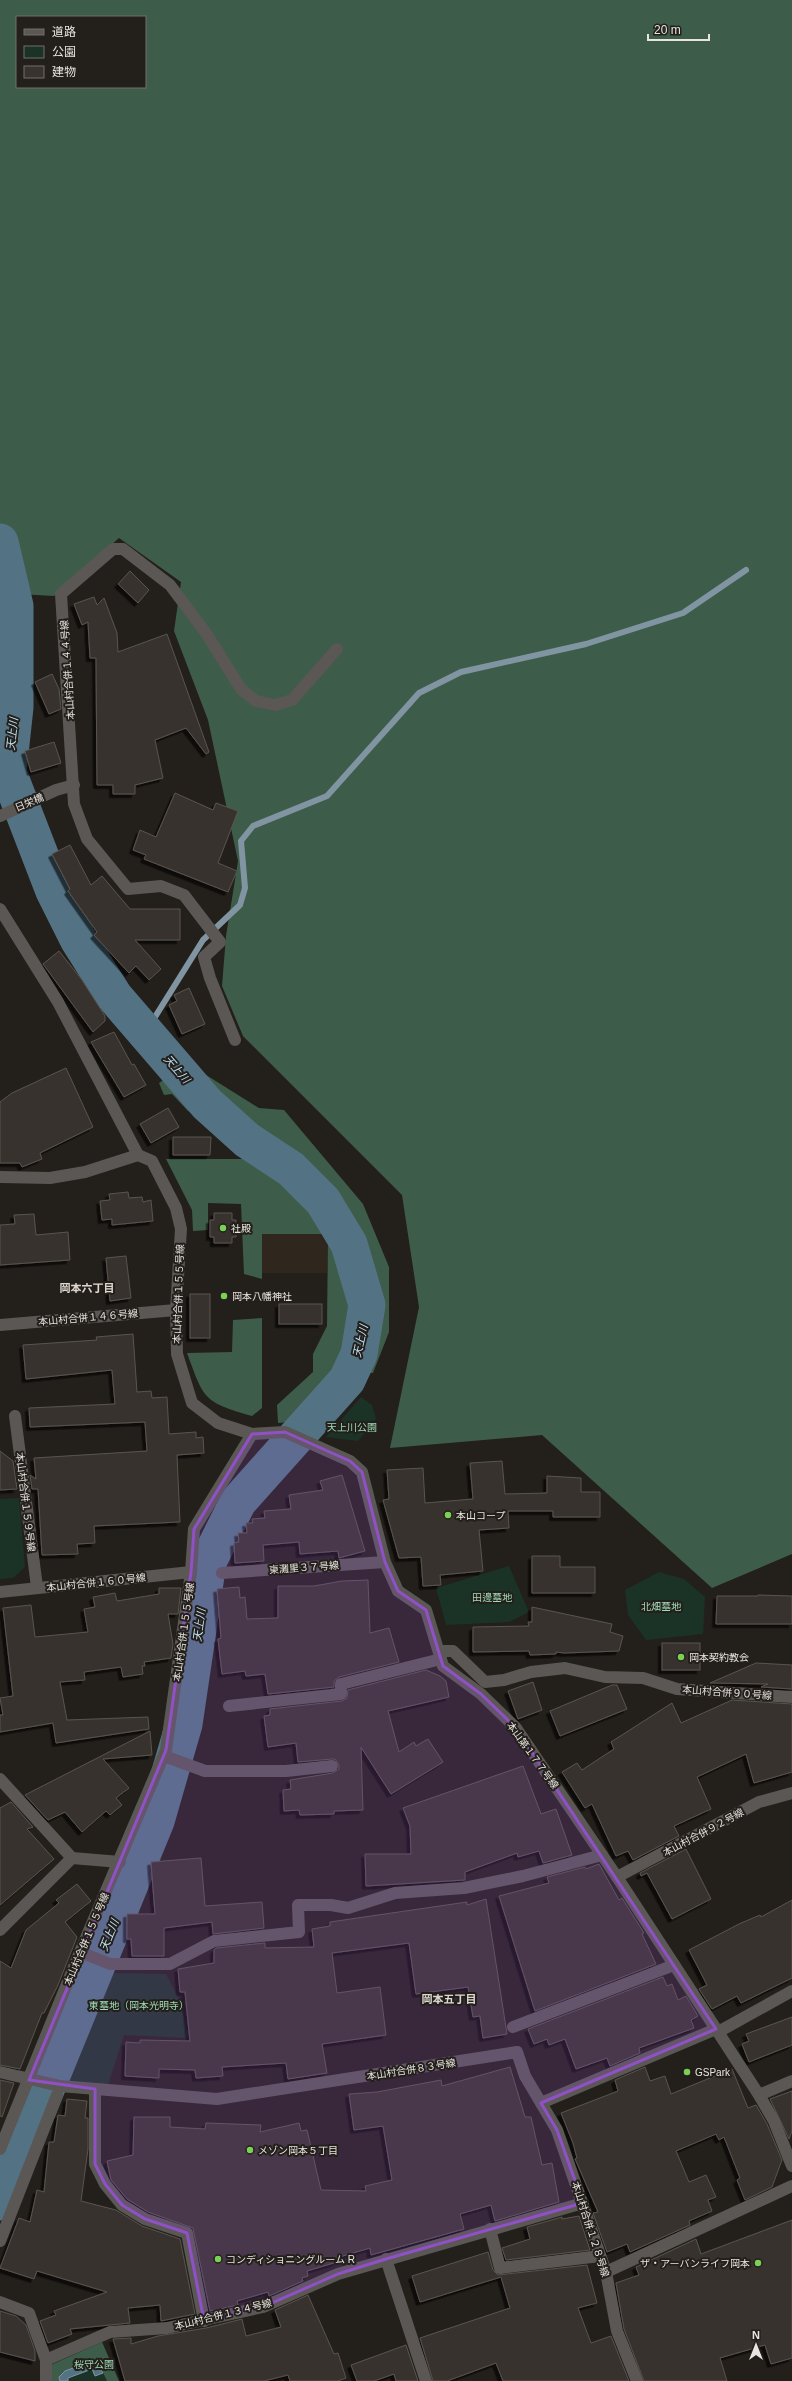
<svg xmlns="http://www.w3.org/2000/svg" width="792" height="2381" font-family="Arial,'Noto Sans JP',sans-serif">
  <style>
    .built { fill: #2f261d }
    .green { fill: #1b3326 }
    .forest { fill: #3e5c4a; fill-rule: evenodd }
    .water { fill: #537385; stroke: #8095a1 }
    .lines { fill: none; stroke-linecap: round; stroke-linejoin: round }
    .stream { stroke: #8095a1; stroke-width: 6 }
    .river { stroke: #537385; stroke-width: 37 }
    .building { fill: #38332e; stroke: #59544e; filter: url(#shadow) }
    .minor { stroke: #5a5755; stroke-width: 12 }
    .marked { fill: #9151c6; fill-opacity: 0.2; stroke: #9151c6; stroke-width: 3; stroke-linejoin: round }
    .poi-dot { fill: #7ad156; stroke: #231f1a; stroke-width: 1.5 }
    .labels { text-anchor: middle; stroke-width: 4; stroke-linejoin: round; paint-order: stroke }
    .street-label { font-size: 10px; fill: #e8e4e1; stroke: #231f1a }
    .poi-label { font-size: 10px; fill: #e8e4e1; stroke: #231f1a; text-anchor: start }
    .park-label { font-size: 10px; fill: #a1dbb9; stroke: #231f1a }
    .water-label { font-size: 11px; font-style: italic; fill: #c1e4f8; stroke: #231f1a }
    .neighbourhood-label { font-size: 11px; font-weight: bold; fill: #ded8d1; stroke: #231f1a }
  </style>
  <defs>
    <filter id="shadow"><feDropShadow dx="-3.5" dy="3.5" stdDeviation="0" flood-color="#0009"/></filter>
  </defs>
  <rect width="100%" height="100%" fill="#231f1a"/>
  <polygon class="built" points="328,1233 327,1273 262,1273 262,1234"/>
  <g class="green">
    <polygon points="361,1397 372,1405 376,1419 358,1441 326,1437"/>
    <polygon points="19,1498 25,1567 13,1578 0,1579 0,1499"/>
    <polygon points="509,1566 529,1612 509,1622 446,1625 436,1588"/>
    <polygon points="659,1572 684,1579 705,1597 703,1634 646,1640 628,1615 625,1590"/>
    <polygon points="108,1973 166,1974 179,1999 189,2038 124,2035 108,2085 63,2081"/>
    <polygon points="102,2342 119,2381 50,2381 50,2364"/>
  </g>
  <g class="forest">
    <path d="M0,0H792V1554L712,1588L542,1435L390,1448L419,1307L402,1195L243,1036L222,986L226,936L238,861L208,720L174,631L181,582L119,538L54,596L0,593ZM17,17H145V87H17Z"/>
    <polygon points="187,1063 259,1108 284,1110 363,1204 389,1267 389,1332 373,1373 367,1373 376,1315 375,1277 363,1265 354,1283 349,1334 329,1386 301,1421 278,1423 277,1405 313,1372 313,1354 327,1326 328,1234 262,1234 262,1279 244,1274 241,1204 208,1203 208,1230 193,1231 192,1210 166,1159 242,1159 208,1114 188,1111 172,1094 164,1095 159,1083"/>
    <path d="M262,1318V1408L252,1416C203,1402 204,1399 187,1353L232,1352L233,1320Z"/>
    <polygon points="102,2342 119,2381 107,2381 98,2362 59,2377 60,2381 51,2381 51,2365"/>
  </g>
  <polygon class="water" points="95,2360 103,2373 95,2376 92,2369 68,2378 68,2381 60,2381 59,2377 65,2371"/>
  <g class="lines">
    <polyline class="stream" points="145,1033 203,940 240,905 245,888 241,841 253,826 327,796 419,693 461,672 586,644 683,613 746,570"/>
    <polyline class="river" points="0,542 15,606 15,707 8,772 54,891 78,939 114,996 207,1104 247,1140 291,1169 323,1201 349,1244 367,1305 359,1354 347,1380 238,1502 208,1562 184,1724 156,1821 0,2202"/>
  </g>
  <g class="building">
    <polygon points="130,571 149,590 138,603 118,584"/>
    <polygon points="94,597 97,605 104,598 117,633 118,652 167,634 209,752 206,754 186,728 155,740 163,778 135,785 135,794 113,794 113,785 97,785 96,658 90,658 88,622 82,625 74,604"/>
    <polygon points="52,674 59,689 61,709 49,714 35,682"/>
    <polygon points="54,742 61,763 31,772 25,751"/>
    <polygon points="175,793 213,810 216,803 238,811 218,863 237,871 228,892 144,859 146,855 133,850 140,830 156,837"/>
    <polygon points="70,845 91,885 102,876 130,909 180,909 180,940 135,940 161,969 149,980 136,966 129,973 94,935 97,932 68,891 70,889 52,854"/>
    <polygon points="59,951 82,980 105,1016 105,1021 93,1032 43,964"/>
    <polygon points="189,988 205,1024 182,1034 169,1005 177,1001 174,995"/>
    <polygon points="114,1032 132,1065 134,1064 146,1085 124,1097 91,1042"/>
    <polygon points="66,1068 93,1127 40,1153 42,1159 22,1167 20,1163 0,1163 0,1102 12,1093"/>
    <polygon points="168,1108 179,1127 151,1143 140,1124"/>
    <polygon points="173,1137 211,1137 210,1155 173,1155"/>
    <polygon points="128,1192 129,1198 142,1197 143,1202 151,1200 153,1221 112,1225 112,1219 102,1220 100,1201 110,1200 109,1194"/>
    <polygon points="214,1213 232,1213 232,1220 236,1220 236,1237 232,1237 232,1243 214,1243 214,1237 210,1237 210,1220 214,1220"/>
    <polygon points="34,1214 36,1235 68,1232 70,1260 0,1265 0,1225 15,1224 14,1215"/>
    <polygon points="126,1256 131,1298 110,1301 106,1258"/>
    <rect x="190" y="1294" width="20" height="44"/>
    <rect x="279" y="1304" width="43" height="20"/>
    <polygon points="133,1334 137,1392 151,1391 152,1398 167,1397 169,1434 196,1432 196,1438 203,1437 204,1453 177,1455 180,1522 94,1526 95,1543 77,1544 78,1554 42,1555 38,1489 32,1489 30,1475 36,1479 34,1458 147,1451 145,1422 30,1427 29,1408 115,1404 112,1370 26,1379 23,1345 97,1340 96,1337"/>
    <polygon points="0,1451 13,1461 17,1489 0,1490"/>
    <polygon points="502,1461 505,1494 547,1493 547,1476 581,1478 581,1492 600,1492 600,1517 553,1517 553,1511 508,1511 509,1528 479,1530 483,1571 440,1575 441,1585 423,1586 421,1557 399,1558 383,1500 389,1499 387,1470 423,1468 425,1503 473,1499 470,1463"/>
    <polygon points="342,1475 365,1551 339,1558 338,1551 300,1554 299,1542 263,1545 264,1561 235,1563 234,1543 239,1542 238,1533 247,1533 246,1523 253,1523 252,1519 265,1518 264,1511 291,1509 289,1495 323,1490 320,1481"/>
    <polygon points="532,1556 560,1556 560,1567 595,1567 595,1593 532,1593"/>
    <polygon points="368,1580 370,1633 389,1628 399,1662 339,1677 334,1681 334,1687 268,1694 265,1674 246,1676 245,1671 222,1674 218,1639 221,1638 217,1589 239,1587 240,1598 245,1597 247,1619 278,1618 278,1586 314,1586 342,1581"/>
    <polygon points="159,1588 181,1588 178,1614 168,1614 173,1644 171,1658 144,1662 145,1666 142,1666 143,1674 123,1677 121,1667 84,1672 85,1680 60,1682 67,1720 148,1717 149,1729 56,1743 53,1723 0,1732 0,1715 3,1715 0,1698 13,1696 3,1608 31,1605 35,1637 88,1632 84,1609 95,1607 93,1597 115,1593 117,1601 159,1594"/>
    <polygon points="758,1595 792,1596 792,1624 716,1624 717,1596 758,1596"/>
    <polygon points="532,1607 612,1624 610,1632 623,1636 619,1651 564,1653 556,1652 556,1654 530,1655 529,1651 473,1652 473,1627 529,1626 528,1622 532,1622"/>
    <rect x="662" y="1643" width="38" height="27"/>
    <polygon points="756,1663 792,1665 792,1689 761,1687 768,1684 710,1683"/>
    <polygon points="426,1670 440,1676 446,1681 449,1697 388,1711 399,1752 414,1742 416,1746 428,1739 443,1762 391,1794 361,1747 363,1810 334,1811 334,1814 300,1815 299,1810 284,1811 283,1790 291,1789 290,1780 333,1773 339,1769 339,1765 335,1759 332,1759 298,1762 296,1743 268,1747 264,1716 270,1715 270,1709 342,1701 347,1698 348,1690"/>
    <polygon points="533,1682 542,1710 518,1719 508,1691"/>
    <polygon points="612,1685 617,1685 627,1709 560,1736 550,1711"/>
    <polygon points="732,1700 792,1704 792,1772 754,1783 746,1754 697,1777 711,1809 674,1826 679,1836 633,1860 628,1851 616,1856 592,1804 585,1808 562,1772 577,1763 582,1770 614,1749 611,1742 672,1703 681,1723"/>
    <polygon points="150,1731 152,1755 103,1759 129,1788 116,1798 122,1805 110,1815 106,1811 82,1832 65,1812 48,1820 25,1795"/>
    <polygon points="523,1766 541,1814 556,1809 572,1855 543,1863 539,1851 518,1857 517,1853 465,1872 465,1880 366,1886 365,1854 411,1854 410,1826 403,1808"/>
    <polygon points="11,1802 33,1827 27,1829 54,1859 0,1905 0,1808"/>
    <polygon points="686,1849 711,1899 672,1919 647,1873 641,1876 640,1873"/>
    <polygon points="201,1858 205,1906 262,1902 264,1928 213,1934 212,1922 164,1928 164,1956 132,1956 131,1939 127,1939 127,1914 155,1914 151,1862"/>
    <polygon points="599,1864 619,1900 622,1898 644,1933 642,1934 656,1964 535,2011 499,1896 549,1883 547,1877 585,1867 586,1869"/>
    <polygon points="77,1884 91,1901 65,1922 77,1937 58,1985 44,2013 42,2013 20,2069 0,2065 0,1961 11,1968 26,1930 59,1903 56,1900"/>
    <polygon points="486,1899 507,2034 483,2038 480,2016 473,2017 468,1987 416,1994 409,1943 332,1953 337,1993 380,1987 386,2035 322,2044 327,2073 288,2079 286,2063 222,2067 223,2076 196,2078 195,2070 159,2069 159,2078 125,2076 126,2042 140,2043 140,2040 190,2041 185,1992 180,1992 178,1969 214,1963 214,1950 216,1948 265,1943 265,1948 314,1947 312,1929 330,1926 330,1922 467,1902 467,1905"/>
    <polygon points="792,1900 792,1978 741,2003 737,1996 712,2009 699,1989 707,1985 689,1950 739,1924 760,1915 761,1917"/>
    <polygon points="663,1977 667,1986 672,1984 678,2000 686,1996 698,2016 691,2020 694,2028 639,2048 640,2053 610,2066 607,2058 576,2069 565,2039 549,2045 547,2039 534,2044 528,2029"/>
    <polygon points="792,2017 792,2045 749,2062 742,2044 749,2041 746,2034"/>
    <polygon points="510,2067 525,2117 531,2117 542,2165 552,2163 559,2202 495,2221 491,2205 460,2214 464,2229 371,2255 370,2248 336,2258 337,2262 307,2271 308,2276 302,2278 303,2281 269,2296 268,2292 237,2301 238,2305 210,2311 193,2228 148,2212 127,2199 111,2180 107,2161 133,2155 134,2117 170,2117 170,2127 205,2129 206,2123 261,2125 260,2132 299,2123 301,2131 307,2130 321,2190 366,2191 365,2186 392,2180 383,2126 354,2130 349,2094 377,2092 441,2080 442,2086"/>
    <polygon points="645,2067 650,2081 665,2076 671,2094 732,2069 748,2108 756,2105 767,2124 782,2160 772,2187 745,2200 737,2180 740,2178 724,2137 719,2140 716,2134 676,2151 689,2182 706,2175 716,2197 708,2200 712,2211 689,2221 690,2225 630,2252 627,2244 607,2252 593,2213 598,2212 576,2161 575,2159 577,2158 573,2143 561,2113 618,2091 615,2080"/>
    <polygon points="0,2080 14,2083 2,2117 0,2116"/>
    <polygon points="792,2091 792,2131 789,2139 770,2099"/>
    <polygon points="67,2099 87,2101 85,2118 88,2118 88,2149 81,2201 116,2210 142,2226 180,2239 195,2314 161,2321 160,2305 128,2308 130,2323 70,2329 72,2334 48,2343 40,2321 56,2315 54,2311 107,2292 37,2271 34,2279 0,2268 19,2218 30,2222 37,2190 44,2192 49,2142 54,2142 58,2115 65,2116"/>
    <polygon points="579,2216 590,2250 506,2260 502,2248 530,2239 527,2227 562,2217 562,2219"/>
    <polygon points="792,2220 792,2358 771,2364 765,2345 720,2358 727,2381 644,2381 624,2329 616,2283 639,2275 636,2267 696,2239 701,2254"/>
    <polygon points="488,2252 493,2270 498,2275 587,2265 597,2303 578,2308 591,2343 611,2336 629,2381 503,2381 496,2363 447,2381 433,2381 420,2338 510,2308 501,2277 420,2302 412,2276"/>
    <polygon points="308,2295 334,2354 338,2353 346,2378 338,2381 290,2381 288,2375 264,2381 125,2381 113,2339 131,2338 131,2344 158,2336 206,2328 242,2319 246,2336 281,2327 275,2310"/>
    <polygon points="0,2311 16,2316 26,2325 35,2351 35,2361 0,2352"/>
    <polygon points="406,2345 418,2381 396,2381 394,2374 374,2381 357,2381 351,2365"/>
  </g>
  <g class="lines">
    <g class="minor">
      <polyline points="0,816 56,790 74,785"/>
      <polyline points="0,909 58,1002 138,1155"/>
      <polyline points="235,1040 210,978 204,957 220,942 184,895 161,886 128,889 87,839 74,804 61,594 113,549 123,549 170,585 206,633 241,689 256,701 275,705 292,700 337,649"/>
      <polyline points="138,1155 152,1161 176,1208 181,1229 176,1310 177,1354 192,1403 218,1423 252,1434 285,1432 350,1461 362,1472 385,1562 398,1591 426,1610 443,1666 481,1694 516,1728 617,1877 759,2095 774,2121 792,2166"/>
      <polyline points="0,1177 50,1178 85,1172 138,1155"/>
      <polyline points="0,1325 176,1310"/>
      <polyline points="15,1416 37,1587"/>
      <polyline points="222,1573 385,1562"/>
      <polyline points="0,1592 191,1572"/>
      <polyline points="439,1651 453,1651 485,1682 504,1680 531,1672 565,1668 605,1677 643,1678 677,1689 792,1697"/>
      <polyline points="229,1706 341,1694 341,1684 441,1659"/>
      <polyline points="164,1756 205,1771 286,1771 332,1766"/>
      <polyline points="0,1779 72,1858"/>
      <polyline points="617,1877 759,1802 792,1793"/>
      <polyline points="0,1930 72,1858 120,1862"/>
      <polyline points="80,1952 110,1964 170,1964 214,1941 299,1932 298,1905 331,1905 348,1908 395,1893 464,1888 523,1876 602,1855"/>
      <polyline points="513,2027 674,1965"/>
      <polyline points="718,2032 792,1991"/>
      <polyline points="0,2072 60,2086 217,2099 517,2052 525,2076 557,2130 606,2272 617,2331 637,2381"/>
      <polyline points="95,2089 95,2164 105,2184 122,2205 145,2219 187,2233 204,2321"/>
      <polyline points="759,2095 792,2081"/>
      <polyline points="541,2103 716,2029"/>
      <polyline points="0,2149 80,1952 166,1750 191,1572 194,1529 252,1434"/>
      <polyline points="490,2229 500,2268 600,2256"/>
      <polyline points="0,2241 57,2095"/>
      <polyline points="386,2259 426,2381"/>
      <polyline points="606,2272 792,2186"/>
      <polyline points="0,2302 29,2313 46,2360 46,2381"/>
      <polyline points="46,2360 110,2332 167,2328 263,2307 338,2274 583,2203"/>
    </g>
  </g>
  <path class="marked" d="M285,1432L350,1461L362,1472L385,1562L398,1591L426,1610L443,1666L481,1694L516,1728L716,2029L541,2103L557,2130L583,2203L386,2259L338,2274L263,2307L204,2321L187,2233L145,2219L122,2205L105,2184L95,2164V2089L29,2080L166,1750L191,1572L194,1529L252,1434Z"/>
  <g class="poi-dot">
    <circle cx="223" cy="1228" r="4"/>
    <circle cx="224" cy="1296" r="4"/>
    <circle cx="448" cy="1515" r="4"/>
    <circle cx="681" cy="1657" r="4"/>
    <circle cx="687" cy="2072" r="4"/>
    <circle cx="250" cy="2150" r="4"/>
    <circle cx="218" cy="2259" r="4"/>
    <circle cx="758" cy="2263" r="4"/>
  </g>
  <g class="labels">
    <g class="street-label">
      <text transform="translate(67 670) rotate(-94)" y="4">本山村合併１４４号線</text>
      <text transform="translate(29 802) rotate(-23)" y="4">日栄橋</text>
      <text transform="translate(178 1294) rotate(-88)" y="4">本山村合併１５５号線</text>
      <text transform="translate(88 1317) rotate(-5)" y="4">本山村合併１４６号線</text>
      <text transform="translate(26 1502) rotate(83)" y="4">本山村合併１５９号線</text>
      <text transform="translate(304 1567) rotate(-4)" y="4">東灘里３７号線</text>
      <text transform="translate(96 1582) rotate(-6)" y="4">本山村合併１６０号線</text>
      <text transform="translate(183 1632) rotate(-82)" y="4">本山村合併１５５号線</text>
      <text transform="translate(727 1692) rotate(4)" y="4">本山村合併９０号線</text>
      <text transform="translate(533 1755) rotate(54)" y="4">本山第１７７号線</text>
      <text transform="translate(703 1832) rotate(-28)" y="4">本山村合併９２号線</text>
      <text transform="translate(86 1939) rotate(-67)" y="4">本山村合併１５５号線</text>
      <text transform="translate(411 2069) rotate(-9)" y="4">本山村合併８３号線</text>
      <text transform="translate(591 2229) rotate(72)" y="4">本山村合併１２８号線</text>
      <text transform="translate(223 2314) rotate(-14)" y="4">本山村合併１３４号線</text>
    </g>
    <g class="poi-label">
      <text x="231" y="1232">社殿</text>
      <text x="232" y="1300">岡本八幡神社</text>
      <text x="456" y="1519">本山コープ</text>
      <text x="689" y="1661">岡本契約教会</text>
      <text x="695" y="2076">GSPark</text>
      <text x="258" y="2154">メゾン岡本５丁目</text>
      <text x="226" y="2263">コンディショニングルーム R</text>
      <text x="750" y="2267" text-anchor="end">ザ・アーバンライフ岡本</text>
    </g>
    <g class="park-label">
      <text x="352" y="1431">天上川公園</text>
      <text x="492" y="1601">田邊墓地</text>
      <text x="661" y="1610">北畑墓地</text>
      <text x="139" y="2009">東墓地（岡本光明寺）</text>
      <text x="94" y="2368">桜守公園</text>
    </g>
    <g class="water-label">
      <text transform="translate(12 734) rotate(-84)" y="4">天上川</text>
      <text transform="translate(177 1069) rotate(49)" y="4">天上川</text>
      <text transform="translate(360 1341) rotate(-77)" y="4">天上川</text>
      <text transform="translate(199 1625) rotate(-82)" y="4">天上川</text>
      <text transform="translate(109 1935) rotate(-68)" y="4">天上川</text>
    </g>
    <g class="neighbourhood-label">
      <text x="87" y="1292">岡本六丁目</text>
      <text x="449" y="2003">岡本五丁目</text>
    </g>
  </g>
  <rect x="16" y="16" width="130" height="72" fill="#231f1a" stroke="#726e6a"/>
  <rect x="24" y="29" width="20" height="6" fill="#5a5755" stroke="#726e6a"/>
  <text x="52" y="36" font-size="12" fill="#e8e4e1">道路</text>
  <rect x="24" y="46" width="20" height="12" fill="#1b3326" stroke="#726e6a"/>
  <text x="52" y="56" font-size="12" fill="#e8e4e1">公園</text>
  <rect x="24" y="66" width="20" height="12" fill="#38332e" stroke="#726e6a"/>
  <text x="52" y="76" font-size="12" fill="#e8e4e1">建物</text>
  <g transform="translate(756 2345)" stroke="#231f1a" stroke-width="3" paint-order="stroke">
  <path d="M0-3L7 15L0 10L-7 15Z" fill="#e8e4e1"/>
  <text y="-6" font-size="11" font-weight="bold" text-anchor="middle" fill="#e8e4e1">N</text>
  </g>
  <path d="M648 34v6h61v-6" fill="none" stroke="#e8e4e1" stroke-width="2"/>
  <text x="654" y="34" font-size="12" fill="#e8e4e1" stroke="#231f1a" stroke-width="3" paint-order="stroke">20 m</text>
</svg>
